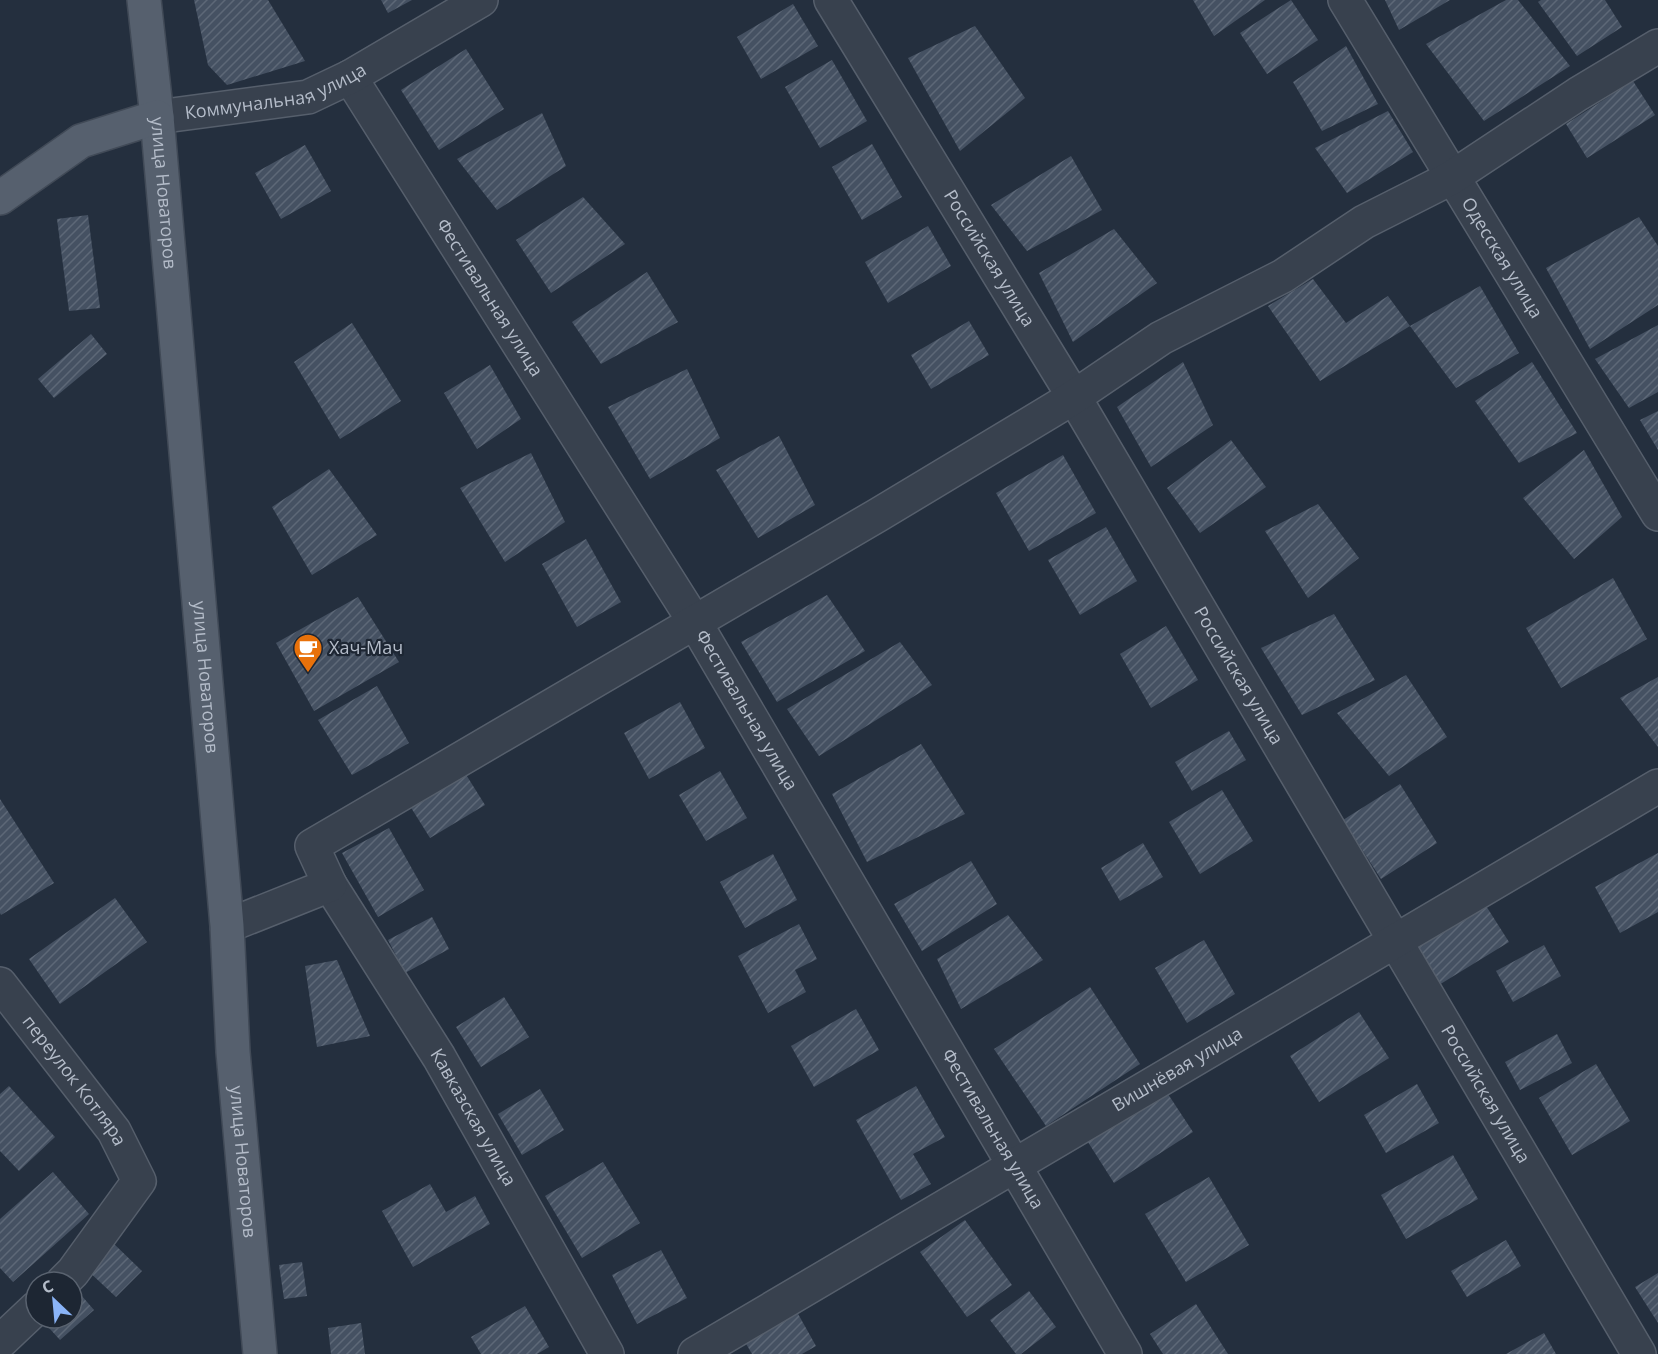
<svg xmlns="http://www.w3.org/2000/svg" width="1658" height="1354" font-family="'Open Sans',sans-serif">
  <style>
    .building { fill: url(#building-hatch) }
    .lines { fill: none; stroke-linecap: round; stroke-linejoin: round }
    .minor-casing { stroke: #565f6c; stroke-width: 36 }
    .major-casing { stroke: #414a57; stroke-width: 36 }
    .minor { stroke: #38414e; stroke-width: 33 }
    .major { stroke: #56606e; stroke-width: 33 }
    .labels { text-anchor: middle; stroke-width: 4.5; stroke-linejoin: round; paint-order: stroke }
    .street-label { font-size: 18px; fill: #b4bcc9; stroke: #1d2633 }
    .poi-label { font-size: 18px; fill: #b4bcc9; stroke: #1d2633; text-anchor: start }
  </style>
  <defs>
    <pattern id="building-hatch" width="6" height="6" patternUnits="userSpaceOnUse" patternTransform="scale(1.5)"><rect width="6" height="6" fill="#455162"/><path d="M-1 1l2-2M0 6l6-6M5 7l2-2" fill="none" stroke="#5d6877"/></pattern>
  </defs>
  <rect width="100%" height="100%" fill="#242f3e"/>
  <g class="building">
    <polygon points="194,0 268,0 305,61 227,85 208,65"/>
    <polygon points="381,0 412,0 388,13"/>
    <polygon points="1193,0 1265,0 1214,36"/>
    <polygon points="1291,0 1318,40 1267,74 1240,33"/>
    <polygon points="1385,0 1450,0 1399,30"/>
    <polygon points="1506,0 1518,0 1570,66 1484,121 1426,44"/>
    <polygon points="1541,0 1605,0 1622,27 1577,56 1538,2"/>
    <polygon points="793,4 818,46 761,79 737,37"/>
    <polygon points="975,26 1025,98 960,151 908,58"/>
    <polygon points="1346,46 1378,104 1322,131 1293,82"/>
    <polygon points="466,49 504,109 439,150 401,90"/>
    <polygon points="832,60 867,121 820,148 785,87"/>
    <polygon points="1633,81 1655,115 1587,158 1566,124"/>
    <polygon points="1388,111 1413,152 1347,193 1315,148"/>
    <polygon points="542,113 566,166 497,210 457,159"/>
    <polygon points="872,144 902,197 862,220 832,167"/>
    <polygon points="305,145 331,191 281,219 255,173"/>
    <polygon points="1071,156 1102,210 1027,251 991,205"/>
    <polygon points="583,197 625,244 551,293 516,240"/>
    <polygon points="88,215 100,308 69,311 57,219"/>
    <polygon points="1639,217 1658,246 1658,305 1590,349 1546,268"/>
    <polygon points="928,226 951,266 888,303 865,262"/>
    <polygon points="1114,229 1157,283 1073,342 1039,273"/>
    <polygon points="647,272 678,322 601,364 572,322"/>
    <polygon points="1313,279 1346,323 1388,296 1410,326 1320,381 1268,306"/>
    <polygon points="1480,286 1519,353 1456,388 1410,326"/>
    <polygon points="969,321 989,355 931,389 911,355"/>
    <polygon points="352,323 401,401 340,439 294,362"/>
    <polygon points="1658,325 1658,392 1629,408 1595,359"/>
    <polygon points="91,334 107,354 54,398 38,379"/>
    <polygon points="1183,362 1213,425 1151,467 1117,407"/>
    <polygon points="1532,362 1577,433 1519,463 1475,401"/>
    <polygon points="490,365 521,419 477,449 444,393"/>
    <polygon points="687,369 720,438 650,479 608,407"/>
    <polygon points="1658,411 1658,450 1640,420"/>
    <polygon points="779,436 815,505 758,538 716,470"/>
    <polygon points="1231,440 1266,487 1200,533 1167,488"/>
    <polygon points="1584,450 1622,517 1574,559 1523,498"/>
    <polygon points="531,453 565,522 505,562 460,488"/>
    <polygon points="1063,455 1096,513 1029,551 996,493"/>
    <polygon points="329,469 377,535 312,575 272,507"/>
    <polygon points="1318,504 1359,558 1308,598 1265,531"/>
    <polygon points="1106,527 1137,581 1080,615 1048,560"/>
    <polygon points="586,539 621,602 577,627 542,564"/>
    <polygon points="1613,578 1647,639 1561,688 1526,628"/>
    <polygon points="827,595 865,651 777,702 741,642"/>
    <polygon points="358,597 399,662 314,711 276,643"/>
    <polygon points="1334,614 1375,680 1302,715 1261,648"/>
    <polygon points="1166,626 1198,680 1151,708 1120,654"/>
    <polygon points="900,642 932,685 819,756 787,709"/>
    <polygon points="1406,675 1447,737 1389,776 1337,713"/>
    <polygon points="1658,677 1658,747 1620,698"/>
    <polygon points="377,686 409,743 352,775 318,720"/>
    <polygon points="680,702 705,748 649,779 624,733"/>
    <polygon points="1229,731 1246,760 1192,791 1175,762"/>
    <polygon points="921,744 965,814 867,862 832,794"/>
    <polygon points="720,771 747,818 706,841 679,795"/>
    <polygon points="465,773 485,805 430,838 410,806"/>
    <polygon points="1400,784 1437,843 1381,879 1343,820"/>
    <polygon points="1222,790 1253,841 1200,874 1169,822"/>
    <polygon points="0,799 54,883 1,915 0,913"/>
    <polygon points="389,828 424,890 378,917 342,853"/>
    <polygon points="1143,843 1163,877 1120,901 1101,868"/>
    <polygon points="1658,853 1658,912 1620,933 1595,887"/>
    <polygon points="773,854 797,900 745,928 720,882"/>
    <polygon points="971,861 997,904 922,951 894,904"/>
    <polygon points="115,898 147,942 60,1004 29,959"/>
    <polygon points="1481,898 1509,942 1434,988 1407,944"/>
    <polygon points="1008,915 1043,960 961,1009 937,959"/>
    <polygon points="432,917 449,949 405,973 388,940"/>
    <polygon points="799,924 817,959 795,970 806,992 768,1013 738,956"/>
    <polygon points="1204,940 1235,994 1187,1023 1155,968"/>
    <polygon points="1544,945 1561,976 1513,1002 1496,971"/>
    <polygon points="337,960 370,1036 317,1047 305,966"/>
    <polygon points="1090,987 1140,1064 1046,1126 994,1049"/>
    <polygon points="504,997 529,1037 481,1067 456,1027"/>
    <polygon points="856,1009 879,1050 814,1087 791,1046"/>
    <polygon points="1359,1012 1389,1058 1319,1102 1290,1056"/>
    <polygon points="1557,1034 1572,1063 1520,1090 1505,1062"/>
    <polygon points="1596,1064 1630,1121 1572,1155 1539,1098"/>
    <polygon points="1417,1084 1439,1123 1386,1153 1364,1115"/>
    <polygon points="9,1086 55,1137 19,1171 0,1151 0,1094"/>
    <polygon points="916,1086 945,1137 913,1154 931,1184 901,1200 856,1120"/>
    <polygon points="1164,1088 1193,1132 1114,1183 1086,1139"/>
    <polygon points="540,1089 564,1130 522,1155 498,1114"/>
    <polygon points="1453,1155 1478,1199 1406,1239 1381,1195"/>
    <polygon points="603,1162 640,1223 582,1258 545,1196"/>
    <polygon points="53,1172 89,1214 13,1282 0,1268 0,1219"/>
    <polygon points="1209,1177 1249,1245 1186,1282 1145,1214"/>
    <polygon points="430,1184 446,1212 475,1196 490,1224 413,1267 382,1211"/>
    <polygon points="965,1220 1012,1285 967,1317 920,1252"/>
    <polygon points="1506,1240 1521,1266 1467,1297 1451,1271"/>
    <polygon points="112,1242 142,1271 116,1297 86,1269"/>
    <polygon points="661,1250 687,1298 637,1324 612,1275"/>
    <polygon points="302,1262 307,1296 284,1299 279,1265"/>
    <polygon points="1658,1273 1658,1323 1635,1287"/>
    <polygon points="75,1288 94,1310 60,1340 40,1318 72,1318 72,1291"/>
    <polygon points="1029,1291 1056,1327 1021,1354 1016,1354 990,1320"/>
    <polygon points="1196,1304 1228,1354 1163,1354 1150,1334"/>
    <polygon points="525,1306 549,1347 537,1354 481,1354 471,1337"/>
    <polygon points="797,1312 816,1346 802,1354 752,1354 745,1342"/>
    <polygon points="361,1323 365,1354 331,1354 328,1328"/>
    <polygon points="1544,1333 1556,1354 1506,1354"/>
  </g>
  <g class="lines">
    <g class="minor-casing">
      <g id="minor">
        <path id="s1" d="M831,0L1074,397L1639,1354"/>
        <path id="s2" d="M1345,0L1658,514"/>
        <path id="s3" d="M350,77L694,621L1125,1354"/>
        <path id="s4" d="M157,117L308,97L350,77L481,0"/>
        <path id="s5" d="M330,885L439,1057L607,1354"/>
        <polyline points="227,926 330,885 312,846 878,515 1074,397 1161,338 1283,276 1364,222 1451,178 1578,94 1658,46"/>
        <path id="s6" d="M0,984L114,1131L139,1181L73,1272L63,1282"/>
        <polyline points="0,1342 36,1308"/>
        <path id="s7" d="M695,1354L1658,786"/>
      </g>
    </g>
    <g class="major-casing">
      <g id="major">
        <path id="s8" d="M144,0L157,117L227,926L233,1052L260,1354"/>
        <polyline points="0,198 81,141 157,117"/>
      </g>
    </g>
    <use href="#minor" class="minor"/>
    <use href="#major" class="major"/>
  </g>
  <defs>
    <g id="cafe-pin" transform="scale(1.5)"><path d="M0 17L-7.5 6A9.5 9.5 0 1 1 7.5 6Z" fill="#e8710a" stroke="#1d2633"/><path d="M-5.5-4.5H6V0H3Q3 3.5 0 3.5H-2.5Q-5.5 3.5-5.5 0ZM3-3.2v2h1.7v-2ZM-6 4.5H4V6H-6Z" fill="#fff"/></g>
  </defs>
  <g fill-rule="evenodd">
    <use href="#cafe-pin" x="308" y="648"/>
  </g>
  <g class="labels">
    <g class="street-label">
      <text dy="6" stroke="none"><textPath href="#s4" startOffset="122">Коммунальная улица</textPath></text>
      <text dy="6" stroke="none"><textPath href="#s8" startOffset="194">улица Новаторов</textPath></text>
      <text dy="6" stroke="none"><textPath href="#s1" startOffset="303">Российская улица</textPath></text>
      <text dy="6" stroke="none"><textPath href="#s2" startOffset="302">Одесская улица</textPath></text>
      <text dy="6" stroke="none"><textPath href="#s3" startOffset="261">Фестивальная улица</textPath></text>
      <text dy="6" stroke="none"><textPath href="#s1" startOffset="789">Российская улица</textPath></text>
      <text dy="6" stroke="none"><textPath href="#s8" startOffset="680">улица Новаторов</textPath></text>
      <text dy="6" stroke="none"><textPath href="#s3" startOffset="747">Фестивальная улица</textPath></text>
      <text dy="6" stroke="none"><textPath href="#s7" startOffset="560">Вишнёвая улица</textPath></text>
      <text dy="6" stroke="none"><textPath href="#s6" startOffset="122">переулок Котляра</textPath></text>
      <text dy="6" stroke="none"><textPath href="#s1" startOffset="1275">Российская улица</textPath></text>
      <text dy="6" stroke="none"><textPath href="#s5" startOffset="273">Кавказская улица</textPath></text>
      <text dy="6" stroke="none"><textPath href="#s3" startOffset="1233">Фестивальная улица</textPath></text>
      <text dy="6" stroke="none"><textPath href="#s8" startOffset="1166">улица Новаторов</textPath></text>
    </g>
    <g class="poi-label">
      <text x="329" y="654">Хач-Мач</text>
    </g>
  </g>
  <g transform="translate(54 1300) rotate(334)"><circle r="28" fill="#1d2633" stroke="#59626f" stroke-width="1.5"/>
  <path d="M0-4.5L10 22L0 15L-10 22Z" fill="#8ab4f8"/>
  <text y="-9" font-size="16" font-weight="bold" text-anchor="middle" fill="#b4bcc9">С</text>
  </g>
</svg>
